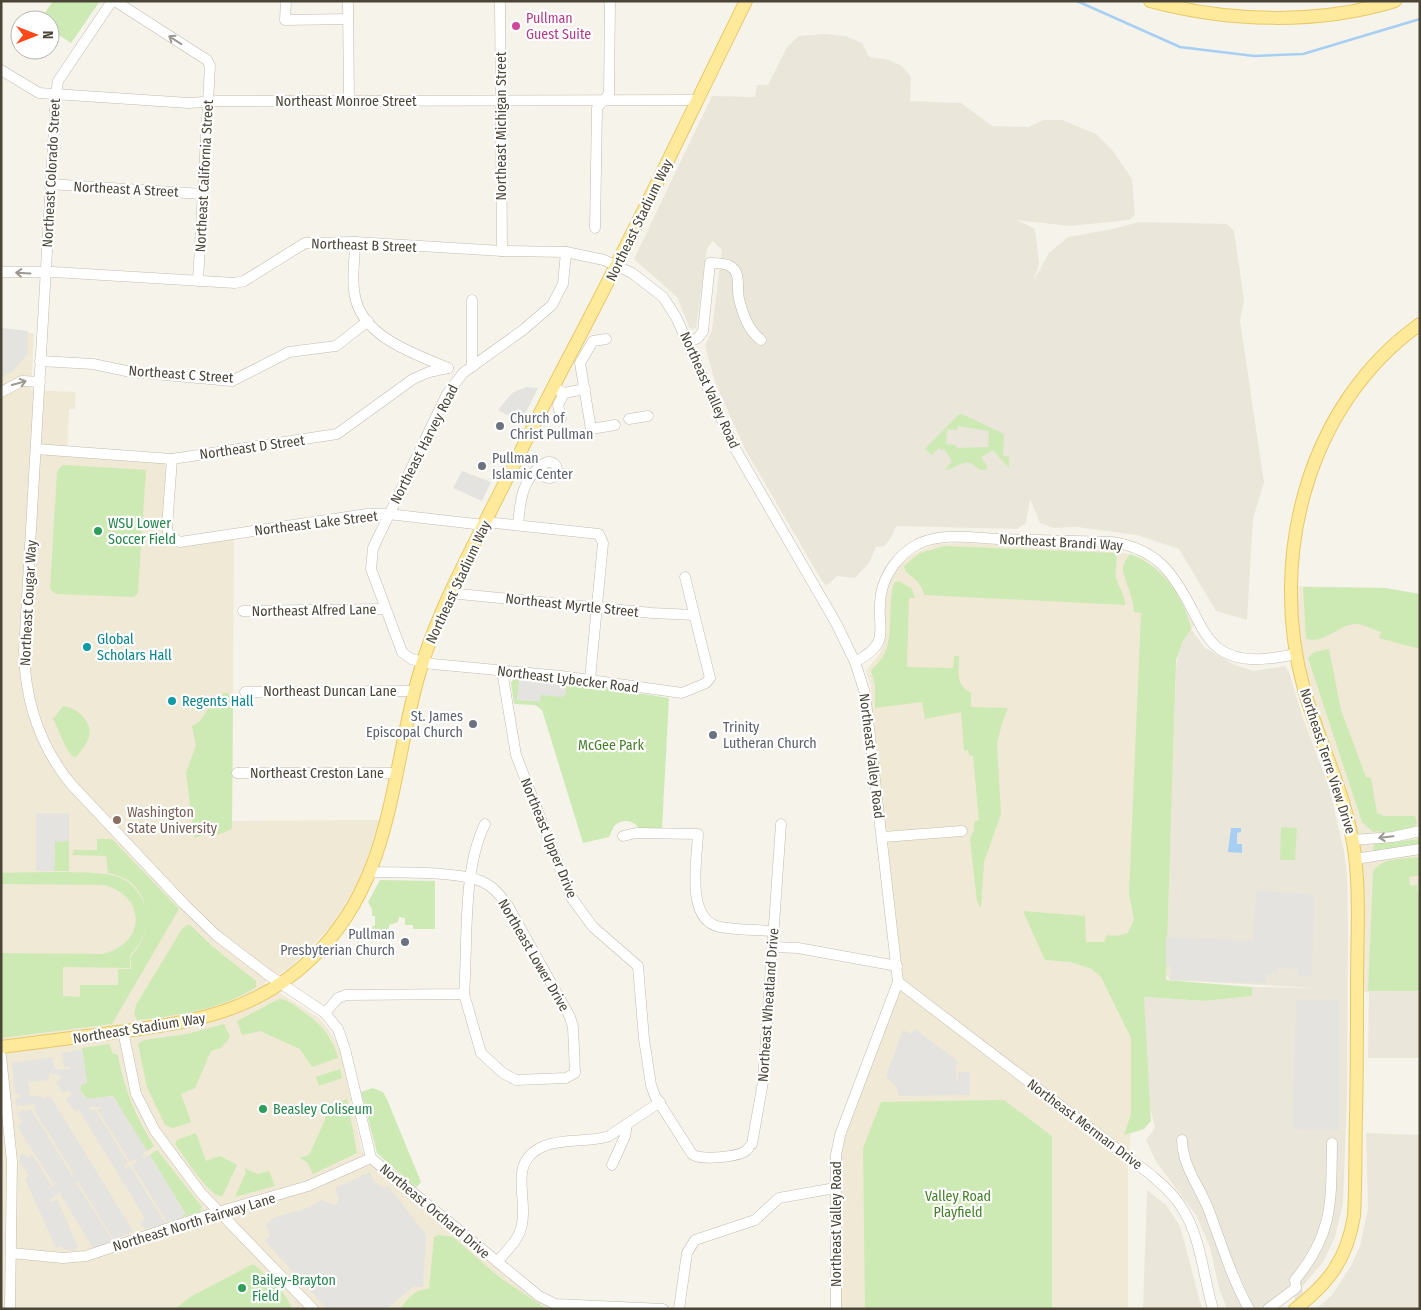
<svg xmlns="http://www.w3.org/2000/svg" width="1421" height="1310" font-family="'Fira Sans Condensed',sans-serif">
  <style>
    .residential { fill: #eae6d9 }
    .education { fill: #efe9d5 }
    .green { fill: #ceeab4; fill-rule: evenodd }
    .parking { fill: #e5e3df }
    .water { fill: #a7cff3 }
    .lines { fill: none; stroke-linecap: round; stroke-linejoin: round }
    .stream { stroke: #a7cff3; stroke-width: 2.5 }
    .minor-casing { stroke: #c2bcad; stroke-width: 11 }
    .major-casing { stroke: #e7c968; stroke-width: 14 }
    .minor { stroke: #fff; stroke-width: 10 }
    .major { stroke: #ffe99b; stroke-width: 12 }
    .oneway { stroke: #9c9992 }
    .hotel-dot { fill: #d1479c; stroke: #fff; stroke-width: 2 }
    .worship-dot { fill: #6b7280; stroke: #fff; stroke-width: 2 }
    .leisure-dot { fill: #2e9e5b; stroke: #fff; stroke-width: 2 }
    .culture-dot { fill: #0f9aa8; stroke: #fff; stroke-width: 2 }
    .education-dot { fill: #8d6e63; stroke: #fff; stroke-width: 2 }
    .labels { text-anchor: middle; stroke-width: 4.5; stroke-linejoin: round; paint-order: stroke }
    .hotel-label { font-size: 14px; fill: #b23c85; stroke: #fff; text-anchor: start }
    .street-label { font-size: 14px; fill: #4b4538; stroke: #fff }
    .worship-label { font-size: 14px; fill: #5b616d; stroke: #fff; text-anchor: start }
    .leisure-label { font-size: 14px; fill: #27864d; stroke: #fff; text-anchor: start }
    .culture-label { font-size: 14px; fill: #0d838f; stroke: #fff; text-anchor: start }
    .park-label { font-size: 14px; fill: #447f29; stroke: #fff }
    .education-label { font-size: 14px; fill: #785e54; stroke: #fff; text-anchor: start }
  </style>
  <rect width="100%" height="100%" fill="#f6f3eb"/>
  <g class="residential">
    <polygon points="824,34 845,36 862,43 869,57 889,60 902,66 911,77 910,101 961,103 992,126 1028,127 1044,120 1062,120 1096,134 1113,151 1132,179 1135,215 1129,220 1070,226 1017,220 1035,229 1039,264 1034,280 1049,253 1068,237 1113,229 1139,222 1227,224 1234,231 1244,300 1240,321 1264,482 1253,519 1247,620 1216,611 1179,549 1137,535 1077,527 1054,528 1040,523 1030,499 1026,523 1017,529 896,526 891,538 884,546 876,547 869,563 855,578 837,576 826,586 822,581 746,451 715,382 705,346 712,330 722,250 713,241 707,248 696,328 690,329 677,297 634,259 712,96 755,97 757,85 768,85 787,47 799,36"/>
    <polygon points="1191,629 1205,648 1235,665 1254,671 1285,666 1289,672 1303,718 1329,787 1344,851 1347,873 1348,924 1347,1097 1343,1203 1335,1237 1323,1262 1302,1287 1307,1309 1297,1309 1294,1295 1275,1309 1227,1309 1219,1288 1210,1247 1196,1215 1157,1163 1146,1140 1155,1128 1150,1107 1143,997 1205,1001 1252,996 1252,987 1318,988 1170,980 1166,974 1176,668 1179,649"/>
    <polygon points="1369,991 1420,991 1420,1058 1368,1058"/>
    <polygon points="1366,1133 1420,1135 1420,1309 1316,1309 1332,1295 1351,1266 1360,1246 1368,1208"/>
    <polygon points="1147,1190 1166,1205 1180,1226 1202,1309 1143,1309"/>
  </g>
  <g class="education">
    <polygon points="1,331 34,333 31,390 76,392 75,409 69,409 67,455 166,461 162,527 166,540 180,547 234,539 232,821 380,820 360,879 333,924 292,966 264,983 319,1018 334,1037 340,1049 362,1151 375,1167 532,1297 559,1309 1,1309"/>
    <polygon points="966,543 1113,550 1143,558 1166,576 1194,625 1182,642 1176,660 1166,994 1131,993 1134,1103 1128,1161 1128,1309 840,1309 840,1158 843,1143 903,980 871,706 871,687 866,671 880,653 884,644 886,597 891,581 901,564 914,554 936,544"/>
    <polygon points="1290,586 1385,588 1420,594 1420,991 1358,992 1355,859 1305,691"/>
  </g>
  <g class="green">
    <polygon points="53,1 100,1 71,43 50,29 50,20 40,20"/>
    <path d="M962,414L1004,434L1003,456L1009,457V468L993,450L981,457L988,468C978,474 978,465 969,463C959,461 954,470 945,470L952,461L944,449L942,450L939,448L931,455L925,449L958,415ZM958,426L989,431L988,447L957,448L956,445L946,444L947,429L957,430Z"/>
    <polygon points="64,465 146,470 138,593 134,597 56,594 50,589 57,472 60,467"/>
    <path d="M945,546L1115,553C1119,562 1114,570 1116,578C1119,588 1125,594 1125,605L924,595C921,577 905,577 904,566L920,553Z"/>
    <path d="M1130,554C1161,565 1185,597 1191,629L1182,643L1176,660L1166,980L1252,987V996L1205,1001L1144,997L1151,1121L1144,1129L1124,1135L1131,1114V1038L1101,977L1092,969L1071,962L1045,960L1023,911L1085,916L1086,942H1104L1107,935L1117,936L1128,933L1134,919L1129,894L1141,613L1134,612C1133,595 1124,580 1123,569C1123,563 1127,558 1130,554Z"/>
    <path d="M899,581L912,589L915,598H909L907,667L953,668L954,656H959C959,673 955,685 971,693V707L1008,708L1002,723L997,744L1001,814L984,862L981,908L977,901L970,839L974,830V822L979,820L973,756L969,755L968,750L964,751L961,712L925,719L922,702L875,708V685L871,671C875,666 882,659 885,653C894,631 887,605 894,583Z"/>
    <path d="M1303,587L1385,588L1420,594V649L1379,638L1381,632C1374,630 1365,625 1358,624C1338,623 1327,644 1306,639Z"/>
    <polygon points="1329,649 1341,710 1366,777 1371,778 1377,813 1384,816 1415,816 1417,823 1413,828 1380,834 1380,831 1373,832 1362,822 1308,658 1314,652"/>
    <path d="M514,678L592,686L669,698L662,829L640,830C634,820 623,818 614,826L609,837L583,843L542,710L535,705L514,704L511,683Z"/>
    <polygon points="224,693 228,693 233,701 232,829 217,835 216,831 194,838 186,772 196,746 192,726 199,722 216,698"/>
    <path d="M63,706C77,708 93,721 89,737C87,744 80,752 76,757L72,756C63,745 60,732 53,719Z"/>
    <polygon points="1281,827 1297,828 1295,860 1280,860"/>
    <path d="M97,839H112L179,909L112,1024L1,1038V953L103,954C146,944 147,896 104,885L1,884V873C28,873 100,869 121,878C134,884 143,897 146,910C149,928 142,943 130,955V968L63,967V996L80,997V985H118V969H131V956C158,929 150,879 108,873L106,856L72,855L74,851L72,850H97Z"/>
    <polygon points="1420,839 1420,845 1375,851 1373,850 1374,844"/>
    <polygon points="55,841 69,841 69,871 54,871"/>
    <path d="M1420,857V875L1409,877L1410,886L1417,885L1420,904V991H1368L1373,872C1380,857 1406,859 1420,857Z"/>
    <polygon points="380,880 435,881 435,929 413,929 413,925 405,925 405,918 399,917 398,922 389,925 388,937 381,937 381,940 375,940 372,926 375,926 375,916 372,916 372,909 368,902"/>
    <path d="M187,925H190L213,947L256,981V987C223,1009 176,1016 137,1020L134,1014L136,1005L182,929Z"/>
    <path d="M279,999C286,999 291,1003 297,1007C317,1021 332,1034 338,1058L312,1067L300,1049L260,1031L242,1035L237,1021Z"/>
    <polygon points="224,1024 230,1037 221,1048 211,1051 195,1088 181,1094 191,1122 173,1128 165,1125 147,1087 138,1044 144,1040 187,1034"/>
    <path d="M109,1044L113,1054H117L118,1056C124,1089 136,1118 154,1146L147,1151L113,1096L87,1099L80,1090L81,1084L87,1082L82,1048Z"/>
    <polygon points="340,1069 342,1078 319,1086 316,1077"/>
    <polygon points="373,1088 383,1092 386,1097 421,1182 416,1188 377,1153 361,1092"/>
    <polygon points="347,1099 357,1153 313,1174 307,1162 300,1158 309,1155 325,1120 325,1107"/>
    <polygon points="1004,1100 1052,1136 1052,1309 865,1309 863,1148 881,1102"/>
    <path d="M196,1133L206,1161L220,1156L237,1165L222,1197C207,1194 185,1157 175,1144L177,1140Z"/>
    <polygon points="157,1150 202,1207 200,1212 182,1217 185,1213 150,1155"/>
    <polygon points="244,1168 258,1174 269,1171 275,1186 235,1197 246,1172"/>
    <path d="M439,1235L453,1237L499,1277L547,1309H400C409,1298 414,1289 429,1289L434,1237Z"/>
    <path d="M253,1264C268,1277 285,1290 292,1309H175L190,1297Z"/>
  </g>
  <g class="parking">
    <polygon points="1,328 28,331 28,353 14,370 1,378"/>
    <polygon points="526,387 538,388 521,422 498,410 512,393"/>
    <polygon points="462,471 491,482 482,501 453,488"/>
    <polygon points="519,680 566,684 566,694 562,697 541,695 540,702 517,700"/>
    <polygon points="36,813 69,813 69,841 55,842 54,871 36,871"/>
    <polygon points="1256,891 1314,894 1312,976 1298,976 1298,969 1277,968 1277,974 1266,974 1266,983 1170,980 1171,966 1166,965 1166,937 1253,941"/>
    <polygon points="1296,1000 1339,1000 1339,1130 1293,1129"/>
    <polygon points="915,1029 959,1062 956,1066 956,1080 958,1079 958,1072 970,1072 970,1095 899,1096 896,1086 886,1077 903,1030 911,1034"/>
    <polygon points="82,1050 87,1083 80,1086 82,1095 87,1099 113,1096 147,1151 142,1154 144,1158 150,1155 185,1213 181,1218 167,1222 132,1165 137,1162 135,1159 130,1162 98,1110 102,1107 90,1107 90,1111 95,1109 128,1163 124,1166 125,1169 130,1166 165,1223 161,1226 145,1229 140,1222 145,1218 79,1110 75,1112 66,1099 72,1093 68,1090 63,1093 56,1082 61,1079 61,1076 50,1073 48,1080 30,1082 28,1076 30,1096 39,1096 44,1099 50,1096 133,1231 114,1240 79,1183 83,1179 72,1186 77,1184 113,1241 93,1248 60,1194 64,1190 49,1200 51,1202 57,1199 78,1247 72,1251 63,1249 62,1246 56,1248 25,1179 29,1176 20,1162 20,1155 24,1154 27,1157 32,1154 51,1185 46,1190 60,1181 54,1184 17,1126 22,1122 17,1114 24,1109 26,1111 31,1109 71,1174 67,1178 78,1171 73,1173 33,1108 37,1104 16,1106 16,1098 20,1097 20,1094 15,1094 12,1063 52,1057 55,1069 70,1069 70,1066 64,1067 62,1053"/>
    <polygon points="370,1172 373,1180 383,1188 388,1186 426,1235 423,1287 413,1287 386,1309 327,1309 265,1241 270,1236 266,1226 272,1218 308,1208 321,1200 336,1205 339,1199 335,1188"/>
  </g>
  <polygon class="water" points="1231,828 1241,828 1241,832 1237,833 1237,844 1242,844 1242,853 1228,852"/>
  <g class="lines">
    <polyline class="stream" points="1077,1 1180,47 1254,56 1303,54 1420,19"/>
    <g class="minor-casing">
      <g id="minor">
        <path d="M112,1L58,81L56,94L24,651C25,701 39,745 71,784L184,904L216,935L267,974L325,1013L338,1029L345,1049L371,1158L539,1296L555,1304L663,1309"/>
        <polyline points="115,1 207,60 210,66 198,281"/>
        <polyline points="286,1 285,20 348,19"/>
        <polyline points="348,1 349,101"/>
        <polyline points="500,1 502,251"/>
        <polyline points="1,70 39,93 189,103 218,101 698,100"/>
        <polyline points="49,184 203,194"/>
        <polyline points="595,228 597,108 609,94 610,1"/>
        <path d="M355,242C355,260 351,279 355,296C362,337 415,354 448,368"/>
        <polyline points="566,252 563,284 552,305 523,330 463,373 447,394 373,548 371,569 402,652 411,659 433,664 561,676 682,693 706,683 710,678 685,577"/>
        <polyline points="1,272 53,272 235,283 244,281 305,243 355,242 502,251 566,252 604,260 632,273 663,297 676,317 733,445 836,623 855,662 865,693 898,982 840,1135 836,1155 836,1309"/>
        <polyline points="472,300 472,367"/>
        <polyline points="606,339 593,341 580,363 591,429 615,425"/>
        <path d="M689,342L698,338L703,331L710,263C716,263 725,263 730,266C742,273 736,288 739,299C743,315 748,330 761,340"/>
        <polyline points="40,361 93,364 131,372 232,381 289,352 336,346 368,321"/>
        <polyline points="553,387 564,393 585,389"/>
        <polyline points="1,392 22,381 40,382"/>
        <polyline points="561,418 558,405 564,393"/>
        <polyline points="629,419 648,416"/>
        <polyline points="36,449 172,459 337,434 413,379 429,372 448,368"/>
        <polyline points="172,459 167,527 169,536 180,542 367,514 388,514 484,525 495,523 599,534 603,543 590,679"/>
        <circle cx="549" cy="470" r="8"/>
        <path d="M518,525C520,502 522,477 544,464"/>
        <polyline points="449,593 652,613 694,615"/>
        <polyline points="243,611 384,609"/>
        <path d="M855,662C894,641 875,630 881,594C885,573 899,554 918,544C943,532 975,538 1001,539C1038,540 1075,541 1112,542C1158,549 1174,574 1194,613C1200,625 1207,639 1218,648C1240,665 1271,659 1296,654"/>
        <path d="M502,671L516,755L571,897L593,927L638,966L644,1039L651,1085L655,1096L692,1154C699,1161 739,1157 747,1150C747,1150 751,1144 752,1144L763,1082L781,824"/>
        <polyline points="245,692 414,691"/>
        <polyline points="237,773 397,773"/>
        <path d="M623,836L636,833L698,834C697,860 685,920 720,927C737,930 756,930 774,931"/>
        <polyline points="883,837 962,831"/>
        <polyline points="1353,840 1393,837 1420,831"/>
        <polyline points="1355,859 1420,849"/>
        <path d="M371,872C398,873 460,871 483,882C494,887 501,896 508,906L570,1017L573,1027L575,1073L566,1078L516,1080L503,1073L481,1053L464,994"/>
        <polyline points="773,947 798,948 897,966"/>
        <path d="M898,982L1150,1174C1161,1184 1174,1194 1182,1208C1201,1237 1203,1276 1213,1309"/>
        <path d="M325,1013L338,998L346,995L464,994C468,943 462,870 485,824"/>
        <polyline points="123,1031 136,1094 155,1131 201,1193 313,1309"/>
        <polyline points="1,1056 12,1161 10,1309"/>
        <path d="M1182,1140C1183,1167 1198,1184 1208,1208C1221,1242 1231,1277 1249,1309"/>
        <polyline points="612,1165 625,1136 627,1124"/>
        <polyline points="11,1253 63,1258 86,1256 208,1215 308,1186 371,1158"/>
        <path d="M497,1262C506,1251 520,1239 522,1224C528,1196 507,1162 544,1146C564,1138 588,1143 609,1136L660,1102"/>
        <polyline points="679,1309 687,1253 695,1240 755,1220 779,1198 835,1188"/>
        <path d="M1268,1309L1296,1288L1295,1280C1334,1233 1331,1201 1332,1143"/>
      </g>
    </g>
    <g class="major-casing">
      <g id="major">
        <path d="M1150,1C1228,22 1317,25 1395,1"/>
        <path d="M1,1047C43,1042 84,1036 126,1031C197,1021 256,1011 310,960C392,884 390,778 418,678C434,620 463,566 490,512C517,459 544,404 572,351C633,236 688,118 746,1"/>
        <path d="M1295,1309C1329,1283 1347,1259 1354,1216C1356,1183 1355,1150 1356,1117C1357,1072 1357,1028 1357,984C1357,941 1360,899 1355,856C1348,798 1320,746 1304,689C1268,560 1306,405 1420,324"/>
      </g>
    </g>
    <use href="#minor" class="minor"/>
    <use href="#major" class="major"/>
  </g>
  <defs><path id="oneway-shaft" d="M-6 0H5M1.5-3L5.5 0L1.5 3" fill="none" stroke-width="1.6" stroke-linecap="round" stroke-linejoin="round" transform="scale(1.25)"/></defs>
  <g class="oneway">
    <use href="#oneway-shaft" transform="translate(175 40) rotate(-147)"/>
    <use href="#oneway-shaft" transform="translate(23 273) rotate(-177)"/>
    <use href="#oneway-shaft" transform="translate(19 383) rotate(-15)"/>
    <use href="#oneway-shaft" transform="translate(1386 837) rotate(174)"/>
  </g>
  <circle class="hotel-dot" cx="516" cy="26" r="5"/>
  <g class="worship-dot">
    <circle cx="500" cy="426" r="5"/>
    <circle cx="482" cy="466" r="5"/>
    <circle cx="473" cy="724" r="5"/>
    <circle cx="713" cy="735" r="5"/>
    <circle cx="405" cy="942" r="5"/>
  </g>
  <g class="leisure-dot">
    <circle cx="98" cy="531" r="5"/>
    <circle cx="263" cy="1109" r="5"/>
    <circle cx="242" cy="1288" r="5"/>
  </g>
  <g class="culture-dot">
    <circle cx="87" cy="647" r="5"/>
    <circle cx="172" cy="701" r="5"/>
  </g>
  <circle class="education-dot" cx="117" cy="820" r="5"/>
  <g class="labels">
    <g class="hotel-label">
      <text x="526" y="23">Pullman<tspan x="526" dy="16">Guest Suite</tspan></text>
    </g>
    <g class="street-label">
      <text x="346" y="106">Northeast Monroe Street</text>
      <text transform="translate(501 126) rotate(-90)" y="5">Northeast Michigan Street</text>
      <text transform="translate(51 173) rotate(-87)" y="5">Northeast Colorado Street</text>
      <text transform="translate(204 176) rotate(-87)" y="5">Northeast California Street</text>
      <text transform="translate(126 189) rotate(3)" y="5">Northeast A Street</text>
      <text transform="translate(639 220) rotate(-64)" y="5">Northeast Stadium Way</text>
      <text transform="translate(364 245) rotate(2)" y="5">Northeast B Street</text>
      <text transform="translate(181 374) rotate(4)" y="5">Northeast C Street</text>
      <text transform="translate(710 390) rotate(66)" y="5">Northeast Valley Road</text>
      <text transform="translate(424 444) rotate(-63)" y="5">Northeast Harvey Road</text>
      <text transform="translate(252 447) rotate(-8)" y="5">Northeast D Street</text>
      <text transform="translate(316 523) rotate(-7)" y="5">Northeast Lake Street</text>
      <text transform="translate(1061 542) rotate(3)" y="5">Northeast Brandi Way</text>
      <text transform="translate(458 582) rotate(-65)" y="5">Northeast Stadium Way</text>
      <text transform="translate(28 603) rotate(-87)" y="5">Northeast Cougar Way</text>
      <text transform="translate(572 605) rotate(6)" y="5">Northeast Myrtle Street</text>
      <text transform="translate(314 610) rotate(-1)" y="5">Northeast Alfred Lane</text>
      <text transform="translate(568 679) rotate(7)" y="5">Northeast Lybecker Road</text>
      <text x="330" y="696">Northeast Duncan Lane</text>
      <text transform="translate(872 756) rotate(83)" y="5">Northeast Valley Road</text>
      <text transform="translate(1328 761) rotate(72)" y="5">Northeast Terre View Drive</text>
      <text x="317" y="778">Northeast Creston Lane</text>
      <text transform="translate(549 838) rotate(68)" y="5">Northeast Upper Drive</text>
      <text transform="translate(534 955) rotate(60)" y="5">Northeast Lower Drive</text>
      <text transform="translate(768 1005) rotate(-86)" y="5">Northeast Wheatland Drive</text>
      <text transform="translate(139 1028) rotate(-9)" y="5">Northeast Stadium Way</text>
      <text transform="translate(1085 1124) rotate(37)" y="5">Northeast Merman Drive</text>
      <text transform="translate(435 1211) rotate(40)" y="5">Northeast Orchard Drive</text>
      <text transform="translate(194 1222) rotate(-17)" y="5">Northeast North Fairway Lane</text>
      <text transform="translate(836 1224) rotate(-90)" y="5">Northeast Valley Road</text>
    </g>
    <g class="worship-label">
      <text x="510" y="423">Church of<tspan x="510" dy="16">Christ Pullman</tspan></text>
      <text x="492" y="463">Pullman<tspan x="492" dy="16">Islamic Center</tspan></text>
      <text x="463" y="721" text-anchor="end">St. James<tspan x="463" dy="16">Episcopal Church</tspan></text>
      <text x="723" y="732">Trinity<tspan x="723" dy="16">Lutheran Church</tspan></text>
      <text x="395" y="939" text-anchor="end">Pullman<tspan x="395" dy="16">Presbyterian Church</tspan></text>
    </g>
    <g class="leisure-label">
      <text x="108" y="528">WSU Lower<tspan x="108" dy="16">Soccer Field</tspan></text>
      <text x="273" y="1114">Beasley Coliseum</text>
      <text x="252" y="1285">Bailey-Brayton<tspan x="252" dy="16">Field</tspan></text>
    </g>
    <g class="culture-label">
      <text x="97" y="644">Global<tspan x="97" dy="16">Scholars Hall</tspan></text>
      <text x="182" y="706">Regents Hall</text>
    </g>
    <g class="park-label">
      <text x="611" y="750">McGee Park</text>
      <text x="958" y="1201">Valley Road<tspan x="958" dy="16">Playfield</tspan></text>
    </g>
    <g class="education-label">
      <text x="127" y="817">Washington<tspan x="127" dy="16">State University</tspan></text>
    </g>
  </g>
  <rect width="1421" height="1310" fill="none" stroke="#4b4538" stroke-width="5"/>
  <g transform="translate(35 35) rotate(90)"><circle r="24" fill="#ffffff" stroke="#b7b5af"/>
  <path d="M0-4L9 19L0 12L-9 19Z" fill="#fe4a1a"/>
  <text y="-8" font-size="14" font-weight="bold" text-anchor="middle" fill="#4b4538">N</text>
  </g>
</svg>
